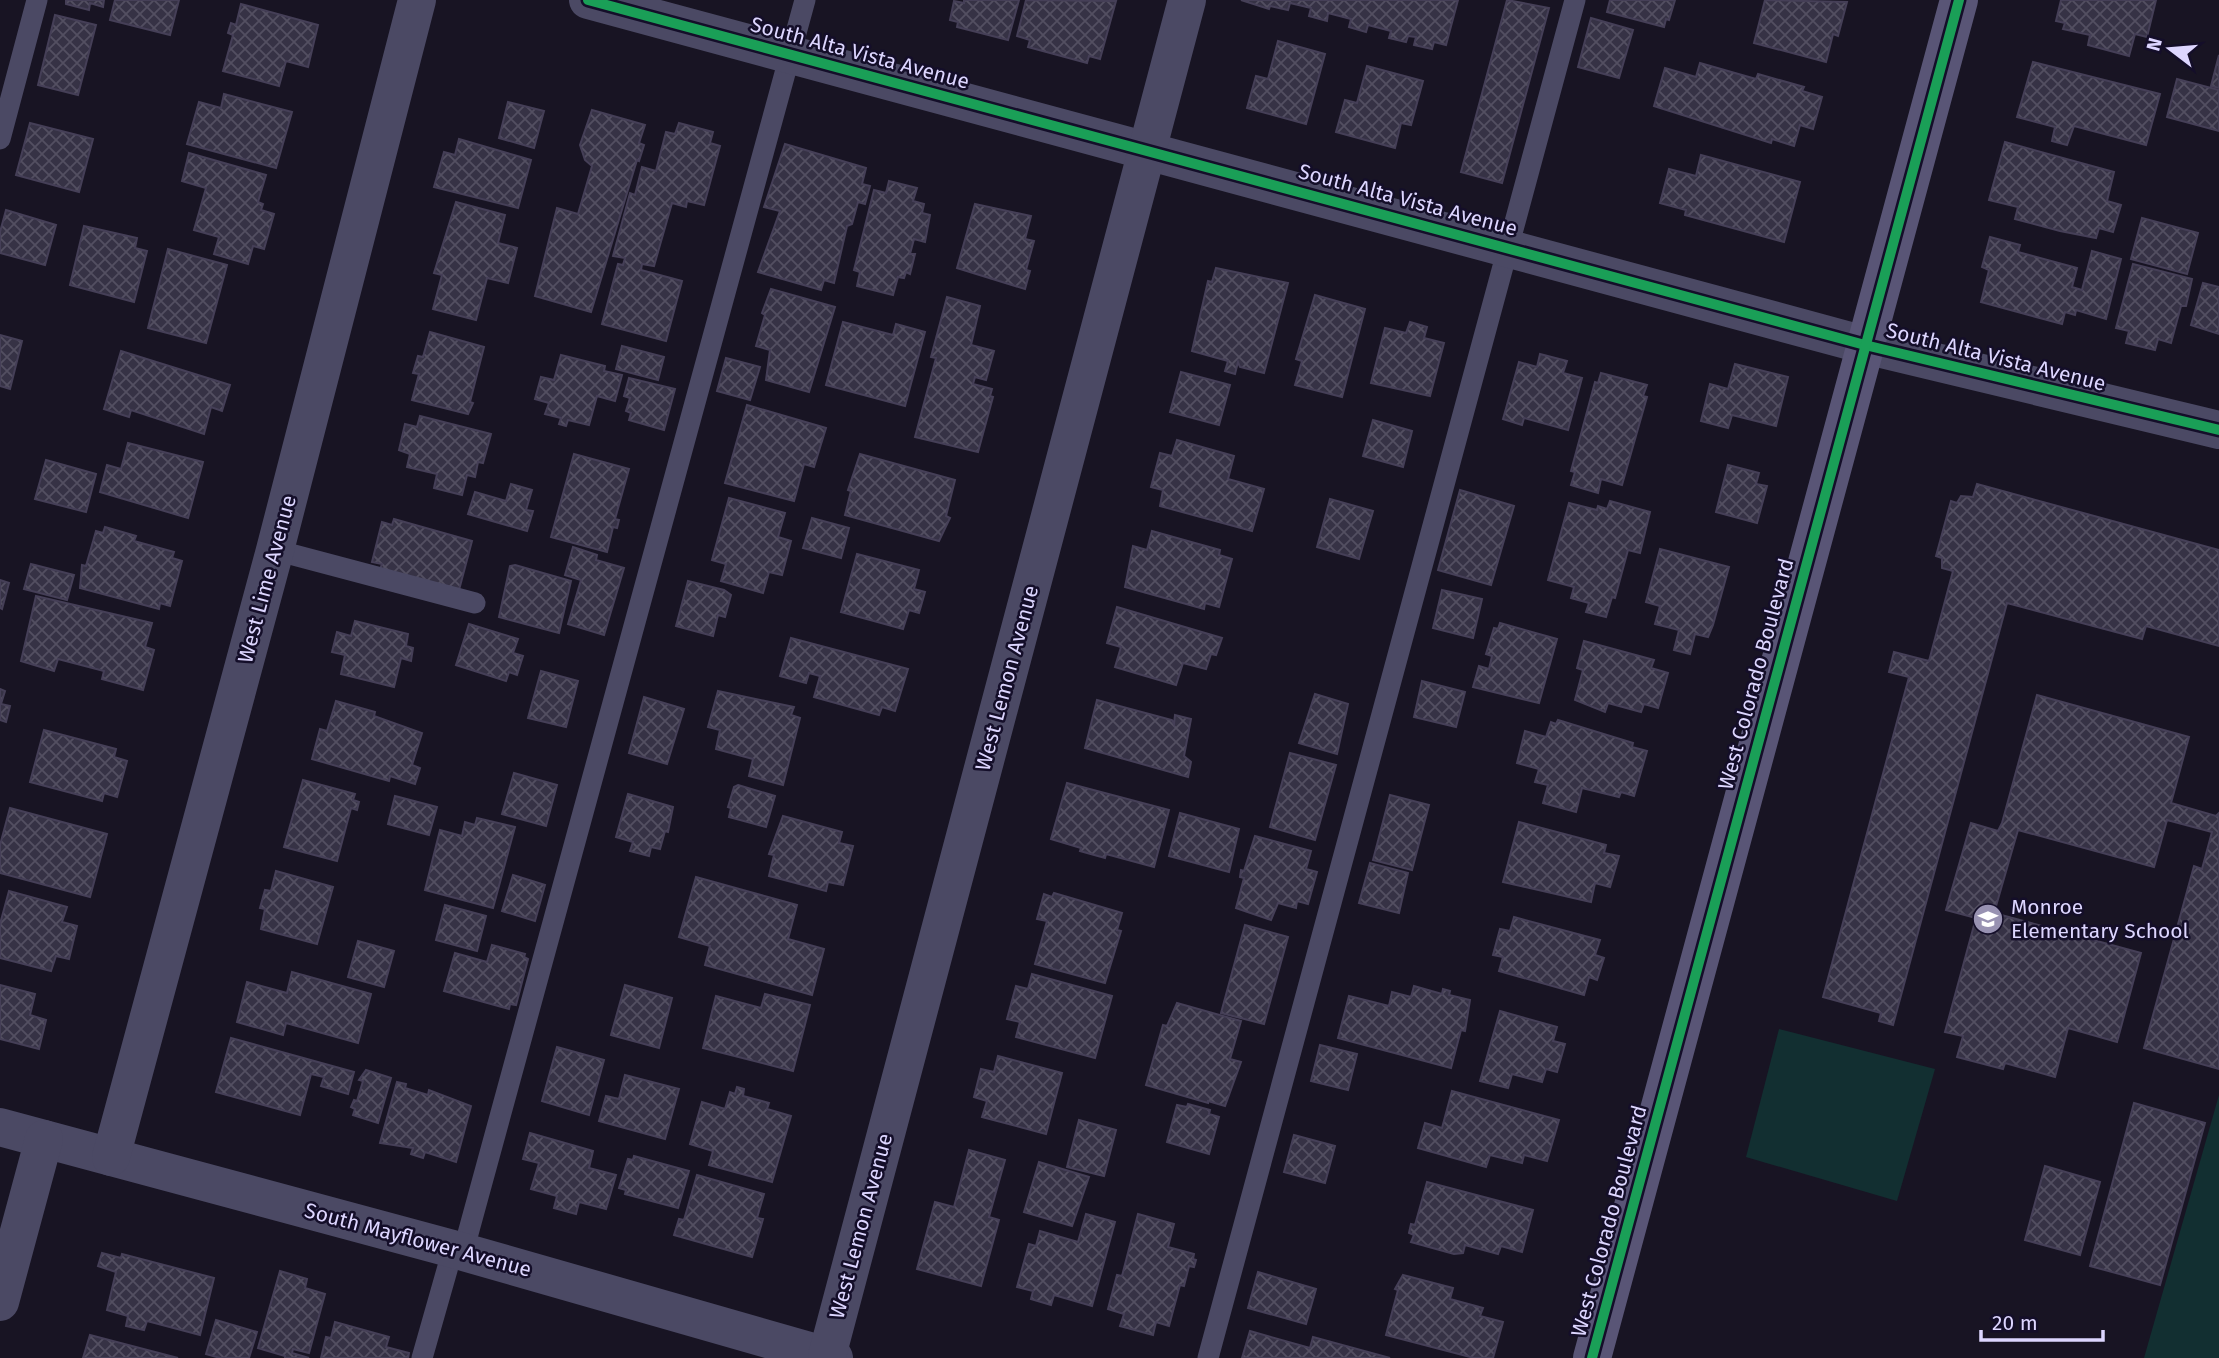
<svg xmlns="http://www.w3.org/2000/svg" width="2219" height="1358" font-family="'Fira Sans',sans-serif">
  <style>
    .park { fill: #122f31 }
    .building { fill: url(#building-cross-hatch); stroke: #453f57; stroke-width: 2 }
    .lines { fill: none; stroke-linecap: round; stroke-linejoin: round }
    .lane { stroke: #4b4964; stroke-width: 21 }
    .street { stroke: #4b4964; stroke-width: 38 }
    .secondary { stroke: #595576; stroke-width: 38 }
    .cycleway-casing { stroke: #140e29; stroke-width: 15 }
    .cycleway { stroke: #1a9f57; stroke-width: 10 }
    .labels { text-anchor: middle; stroke-width: 5; stroke-linejoin: round; paint-order: stroke }
    .street-label { font-size: 21px; fill: #ddd6ff; stroke: #140e29 }
    .poi-label { font-size: 21px; fill: #ddd6ff; stroke: #140e29; text-anchor: start }
  </style>
  <defs>
    <pattern id="building-cross-hatch" width="8" height="8" patternUnits="userSpaceOnUse" patternTransform="scale(1.75)"><rect width="8" height="8" fill="#363245"/><path d="M0 0l8 8M0 8l8-8" fill="none" stroke="#534f61"/></pattern>
  </defs>
  <rect width="100%" height="100%" fill="#181423"/>
  <g class="park">
    <polygon points="1779,1029 1935,1069 1897,1201 1746,1157"/>
    <polygon points="2219,1095 2219,1358 2144,1358"/>
  </g>
  <g class="building">
    <polygon points="66,0 104,0 103,7 90,3 89,10 66,4"/>
    <polygon points="115,0 179,0 170,35 110,20"/>
    <polygon points="964,0 1019,0 1008,40 957,27 958,22 950,20 954,1 964,3"/>
    <polygon points="1026,0 1116,1 1100,59 1089,56 1087,63 1028,47 1030,40 1017,36"/>
    <polygon points="1241,0 1458,0 1446,45 1434,42 1432,49 1414,45 1416,37 1408,36 1406,42 1389,38 1391,31 1368,25 1366,32 1349,27 1351,19 1328,13 1327,21 1309,16 1311,8 1290,3 1288,10 1270,6 1269,9"/>
    <polygon points="1507,0 1549,8 1502,183 1461,172"/>
    <polygon points="1610,0 1675,0 1669,20 1666,19 1664,27 1607,12"/>
    <polygon points="1765,0 1847,2 1838,36 1833,34 1826,62 1754,43"/>
    <polygon points="2061,0 2156,0 2147,37 2135,34 2129,56 2088,45 2090,35 2063,29 2065,23 2056,21"/>
    <polygon points="241,4 318,25 308,67 286,61 279,86 223,71 233,35 228,33 231,23 236,25"/>
    <polygon points="55,15 96,25 78,95 38,85"/>
    <polygon points="1591,18 1633,30 1619,78 1578,67"/>
    <polygon points="1278,41 1325,54 1306,124 1247,108 1256,76 1268,79"/>
    <polygon points="2219,55 2219,88 2211,86"/>
    <polygon points="2033,62 2160,94 2146,145 2074,126 2067,145 2052,141 2055,127 2017,117"/>
    <polygon points="1700,63 1756,79 1758,74 1804,87 1802,91 1822,97 1813,129 1800,125 1794,146 1772,139 1771,143 1654,106 1665,68 1696,77"/>
    <polygon points="1367,66 1423,81 1411,125 1401,123 1395,148 1336,132 1345,100 1357,103"/>
    <polygon points="2177,79 2219,90 2219,131 2167,117"/>
    <polygon points="224,94 292,112 276,168 187,144 199,102 221,108"/>
    <polygon points="508,102 544,111 534,148 499,138"/>
    <polygon points="592,110 645,125 639,143 644,145 639,161 637,160 591,312 535,296 557,208 578,214 592,166 585,160 580,145"/>
    <polygon points="30,123 93,139 79,192 16,175"/>
    <polygon points="679,123 713,132 710,143 720,146 704,205 687,201 686,207 672,203 654,266 642,264 641,270 682,281 666,341 602,324 618,264 623,265 625,258 613,256 630,193 635,195 642,167 656,171 666,132 675,134"/>
    <polygon points="459,139 531,160 518,208 434,187 444,152 455,155"/>
    <polygon points="2005,142 2114,172 2107,201 2121,205 2113,232 2099,228 2096,238 2060,231 2015,219 2018,207 1989,200"/>
    <polygon points="785,144 866,168 862,184 870,186 865,204 858,202 852,224 847,226 834,283 824,280 821,290 758,272 780,211 764,207"/>
    <polygon points="189,153 266,175 258,202 263,204 261,210 274,214 264,249 253,246 248,264 214,254 219,237 194,230 206,188 182,181"/>
    <polygon points="1701,155 1800,182 1784,242 1685,215 1686,210 1660,203 1669,169 1696,176"/>
    <polygon points="889,181 917,188 913,201 924,204 922,213 930,215 925,242 914,239 910,254 915,254 910,274 906,272 904,278 898,277 893,295 857,286 860,272 854,270 874,190 886,193"/>
    <polygon points="456,202 505,215 498,243 517,248 508,283 487,278 476,320 433,309 442,275 434,273"/>
    <polygon points="975,204 1031,216 1025,239 1034,241 1026,270 1030,271 1025,289 957,268"/>
    <polygon points="6,210 56,225 45,265 0,253 0,232"/>
    <polygon points="2142,218 2198,233 2187,274 2131,259"/>
    <polygon points="84,226 137,238 135,248 147,251 134,302 70,285"/>
    <polygon points="1990,237 2020,245 2018,252 2077,268 2072,287 2082,290 2092,251 2121,259 2106,319 2076,310 2075,315 2065,312 2062,324 1981,302 1989,270 1982,267"/>
    <polygon points="168,249 227,265 206,343 148,328"/>
    <polygon points="2133,264 2192,279 2186,306 2181,306 2171,343 2158,339 2155,350 2126,343 2129,331 2116,328"/>
    <polygon points="1216,268 1288,283 1264,373 1240,367 1238,362 1235,374 1225,371 1228,361 1192,351 1208,281 1212,282"/>
    <polygon points="2203,283 2219,287 2219,334 2191,325"/>
    <polygon points="771,289 835,307 809,392 766,380 770,350 756,346 765,315 762,313"/>
    <polygon points="1315,295 1365,309 1342,397 1295,385 1302,361 1296,359"/>
    <polygon points="947,297 980,306 971,345 994,351 986,380 975,377 973,384 992,389 990,396 993,397 978,452 915,437 936,358 931,357"/>
    <polygon points="843,322 893,335 896,324 925,332 905,406 826,385"/>
    <polygon points="1410,322 1427,327 1424,338 1444,343 1430,396 1371,383 1385,328 1406,333"/>
    <polygon points="430,332 484,347 470,402 473,403 468,414 412,400 419,374 413,373 418,356 423,357"/>
    <polygon points="0,335 22,341 10,389 0,386"/>
    <polygon points="622,346 664,357 658,380 616,369"/>
    <polygon points="121,351 230,385 222,411 211,407 204,434 131,410 129,417 104,409"/>
    <polygon points="1540,354 1567,361 1563,373 1582,378 1568,430 1524,418 1522,425 1503,419 1519,362 1537,367"/>
    <polygon points="561,355 605,366 604,371 622,375 615,401 597,396 589,425 568,420 566,426 559,424 561,418 545,414 549,403 535,399 541,377 554,380"/>
    <polygon points="726,358 760,367 750,400 717,391"/>
    <polygon points="1735,364 1788,377 1776,426 1732,415 1728,428 1701,421 1710,384 1728,389"/>
    <polygon points="1181,372 1230,385 1219,425 1170,412"/>
    <polygon points="1601,373 1647,385 1643,396 1647,397 1622,485 1601,479 1598,493 1571,485 1575,472 1571,471 1595,382 1598,383"/>
    <polygon points="629,378 675,389 664,430 629,420 631,413 626,411 630,398 624,396"/>
    <polygon points="747,405 826,428 814,467 804,464 794,501 725,483"/>
    <polygon points="420,416 491,434 483,463 478,462 475,477 467,475 462,495 434,488 437,474 407,467 410,454 399,450 405,424 417,427"/>
    <polygon points="1373,420 1412,431 1403,467 1363,456"/>
    <polygon points="1177,440 1234,456 1228,479 1264,489 1252,531 1160,506 1163,490 1151,487 1160,453 1172,456"/>
    <polygon points="128,443 203,462 188,518 100,492 107,465 121,469"/>
    <polygon points="574,454 629,469 615,519 619,520 617,528 613,527 607,552 551,537"/>
    <polygon points="860,454 955,480 946,516 950,518 939,541 845,515 851,491 848,490"/>
    <polygon points="46,460 96,474 86,512 35,499"/>
    <polygon points="1728,465 1759,473 1756,484 1767,486 1757,523 1716,512"/>
    <polygon points="511,484 532,490 526,510 533,511 527,531 468,514 475,492 506,501"/>
    <polygon points="1977,484 2219,550 2219,646 2146,626 2142,639 2007,603 1893,1025 1879,1021 1881,1013 1823,997 1909,677 1889,672 1894,652 1929,661 1953,571 1942,568 1942,558 1936,556 1951,501 1957,503 1961,496 1973,497"/>
    <polygon points="1460,490 1514,506 1491,585 1438,570"/>
    <polygon points="729,498 785,513 778,537 791,541 782,575 769,572 763,593 721,581 726,564 712,560"/>
    <polygon points="1330,499 1373,511 1359,559 1317,547"/>
    <polygon points="1610,501 1650,512 1640,553 1628,550 1615,598 1612,597 1606,617 1586,612 1589,603 1571,598 1574,587 1548,580 1569,503 1597,510 1598,506 1607,509"/>
    <polygon points="812,518 849,528 841,558 803,548"/>
    <polygon points="394,519 472,541 459,590 380,569 382,564 372,562 382,522 392,525"/>
    <polygon points="105,527 136,536 134,541 174,552 172,558 182,561 170,606 160,603 159,609 80,588 82,565 86,566 96,531 103,533"/>
    <polygon points="1152,531 1220,550 1219,555 1232,559 1219,607 1205,603 1204,609 1125,587 1133,546 1147,550"/>
    <polygon points="573,547 597,555 596,560 624,568 604,635 568,624 581,580 565,575"/>
    <polygon points="1660,549 1729,567 1713,625 1708,637 1695,634 1690,654 1674,650 1679,630 1655,624 1660,606 1646,602"/>
    <polygon points="857,554 919,570 914,589 925,592 919,613 909,610 903,629 841,612"/>
    <polygon points="31,564 74,575 67,600 24,589"/>
    <polygon points="515,565 571,581 559,633 499,617 510,566"/>
    <polygon points="0,580 9,583 2,609 0,608"/>
    <polygon points="688,581 724,590 731,595 725,617 718,615 713,636 676,626"/>
    <polygon points="1442,590 1482,599 1473,638 1433,628"/>
    <polygon points="36,596 152,623 145,647 154,650 143,690 102,679 104,671 58,659 54,671 21,661"/>
    <polygon points="1117,607 1222,638 1216,655 1211,654 1206,669 1183,663 1176,685 1115,667 1121,647 1107,643"/>
    <polygon points="355,621 408,634 406,646 413,648 411,661 401,658 394,687 341,674 345,655 332,652 337,632 351,636"/>
    <polygon points="1500,623 1557,639 1539,703 1473,687 1479,666 1489,669 1492,656 1486,654 1494,628 1498,629"/>
    <polygon points="469,624 518,639 513,653 523,656 517,675 509,672 506,681 456,665"/>
    <polygon points="791,638 908,669 895,711 882,707 879,715 814,697 820,676 809,673 806,683 780,676"/>
    <polygon points="1584,641 1654,660 1651,668 1668,673 1658,708 1644,704 1641,712 1608,703 1605,712 1575,700 1583,670 1577,668"/>
    <polygon points="541,671 578,681 566,727 528,718"/>
    <polygon points="1422,681 1465,692 1456,727 1414,717"/>
    <polygon points="0,689 5,691 1,704 10,706 6,722 0,720"/>
    <polygon points="718,691 794,707 791,715 800,718 783,785 749,776 753,759 716,749 720,730 708,727"/>
    <polygon points="1315,694 1348,704 1337,754 1299,743"/>
    <polygon points="2037,695 2189,737 2171,803 2216,816 2219,813 2219,1069 2144,1048 2194,866 2202,869 2212,832 2167,820 2154,867 2018,830 1994,913 2141,953 2117,1042 2068,1028 2055,1077 2005,1063 2003,1069 1957,1057 1963,1036 1945,1032 1976,918 1946,910 1971,823 1998,831 2002,823"/>
    <polygon points="644,697 684,709 667,764 629,753"/>
    <polygon points="1097,700 1172,720 1174,724 1175,715 1191,719 1184,756 1191,762 1188,777 1085,748"/>
    <polygon points="336,701 375,712 374,716 422,733 412,765 420,768 415,784 390,776 389,781 312,759 320,729 327,731"/>
    <polygon points="1558,720 1633,743 1632,747 1647,751 1634,796 1621,792 1619,797 1582,788 1576,812 1543,803 1548,785 1535,782 1539,769 1517,763 1525,731 1546,737 1551,722 1556,724"/>
    <polygon points="44,730 116,749 114,757 127,761 117,797 104,793 102,801 30,782"/>
    <polygon points="1290,753 1336,765 1315,840 1270,827"/>
    <polygon points="514,773 557,785 546,826 502,814"/>
    <polygon points="303,780 355,794 353,800 359,802 357,810 351,808 337,861 284,847"/>
    <polygon points="1067,783 1169,810 1154,867 1106,854 1105,858 1080,851 1081,848 1051,839"/>
    <polygon points="738,785 775,796 766,827 729,817 731,808 728,807 734,787"/>
    <polygon points="628,794 673,807 668,832 665,831 660,849 651,847 649,856 630,851 633,842 616,837"/>
    <polygon points="1390,795 1429,805 1412,870 1373,860"/>
    <polygon points="395,796 437,807 429,835 388,824"/>
    <polygon points="10,808 107,834 90,897 0,873 0,845"/>
    <polygon points="1180,813 1239,829 1229,872 1169,856"/>
    <polygon points="783,816 842,832 839,843 853,846 843,885 828,882 826,891 769,876 774,855 769,854"/>
    <polygon points="477,818 515,827 493,908 425,890 440,830 462,836 465,822 475,825"/>
    <polygon points="1519,822 1606,845 1604,853 1619,856 1610,887 1595,883 1591,902 1503,882"/>
    <polygon points="1255,836 1311,851 1306,869 1317,872 1308,904 1297,901 1296,908 1278,903 1271,920 1236,908 1244,878 1240,877 1241,870 1244,871"/>
    <polygon points="1370,863 1408,873 1399,913 1359,903"/>
    <polygon points="276,871 333,887 317,944 261,929 265,909 260,908 265,890 271,891"/>
    <polygon points="513,875 545,885 535,921 502,911"/>
    <polygon points="696,877 797,905 788,939 824,949 812,995 705,965 710,946 679,937"/>
    <polygon points="9,891 67,907 62,922 77,926 69,959 56,956 51,971 0,958 0,924"/>
    <polygon points="1054,893 1122,913 1117,930 1121,931 1105,983 1035,964 1047,921 1037,919 1044,894 1052,897"/>
    <polygon points="445,905 486,916 477,951 436,940"/>
    <polygon points="1514,917 1600,940 1595,955 1604,958 1597,980 1589,977 1584,995 1499,971 1503,957 1493,955 1500,929 1510,931"/>
    <polygon points="1245,925 1288,937 1264,1024 1221,1013"/>
    <polygon points="358,941 394,951 384,987 348,977"/>
    <polygon points="492,945 525,954 524,957 528,959 516,1005 510,1004 509,1009 444,991 455,953 487,962"/>
    <polygon points="292,972 371,994 358,1043 286,1023 283,1035 237,1022 247,982 287,993"/>
    <polygon points="1032,974 1112,996 1095,1058 1016,1037 1020,1022 1007,1019 1016,986 1028,989"/>
    <polygon points="0,985 35,994 30,1015 46,1020 39,1049 0,1039"/>
    <polygon points="625,985 672,998 659,1048 611,1035"/>
    <polygon points="1414,986 1442,994 1443,989 1450,991 1449,995 1470,1000 1465,1031 1461,1030 1451,1068 1338,1038 1349,996 1389,1006 1392,992 1411,997"/>
    <polygon points="765,994 810,1005 793,1071 703,1048 716,996 761,1008"/>
    <polygon points="1177,1003 1241,1021 1230,1059 1241,1062 1225,1106 1208,1101 1208,1103 1146,1085 1163,1025 1167,1026"/>
    <polygon points="1500,1011 1557,1027 1553,1041 1565,1044 1557,1072 1546,1069 1542,1082 1512,1074 1508,1088 1480,1081"/>
    <polygon points="231,1038 354,1072 348,1094 321,1086 324,1077 311,1074 300,1115 216,1092"/>
    <polygon points="1320,1045 1357,1054 1348,1090 1311,1081"/>
    <polygon points="557,1047 604,1060 589,1115 542,1101"/>
    <polygon points="998,1056 1062,1073 1046,1134 982,1117 987,1101 974,1097 981,1069 994,1072"/>
    <polygon points="366,1070 391,1078 378,1123 353,1115 355,1109 351,1107 354,1100 357,1101 363,1081 359,1080"/>
    <polygon points="625,1075 679,1089 665,1139 599,1121 606,1096 619,1099"/>
    <polygon points="397,1082 406,1084 405,1088 428,1095 429,1090 471,1106 456,1162 425,1152 423,1158 411,1154 413,1148 380,1143"/>
    <polygon points="737,1087 744,1089 743,1096 769,1103 767,1109 791,1116 772,1182 709,1165 713,1151 690,1144 702,1102 725,1109 730,1092 735,1094"/>
    <polygon points="1452,1091 1559,1120 1547,1161 1524,1155 1522,1163 1490,1155 1486,1167 1418,1148 1425,1123 1442,1128"/>
    <polygon points="2134,1103 2205,1123 2160,1285 2090,1266"/>
    <polygon points="1188,1104 1210,1110 1209,1114 1219,1117 1209,1154 1167,1142 1177,1105 1187,1107"/>
    <polygon points="1079,1120 1116,1130 1104,1176 1067,1167"/>
    <polygon points="530,1133 593,1151 589,1168 616,1175 606,1209 579,1202 576,1214 554,1208 557,1196 531,1189 539,1163 523,1159"/>
    <polygon points="1294,1135 1335,1146 1325,1183 1284,1172"/>
    <polygon points="969,1150 1005,1160 989,1217 999,1220 981,1286 917,1269 935,1202 954,1207"/>
    <polygon points="634,1156 689,1171 678,1208 625,1194 626,1190 619,1188 628,1159 633,1160"/>
    <polygon points="1039,1162 1089,1177 1072,1226 1024,1212"/>
    <polygon points="2045,1166 2100,1182 2080,1255 2025,1240"/>
    <polygon points="697,1175 764,1194 757,1218 763,1219 752,1257 674,1235 679,1219 684,1220"/>
    <polygon points="1427,1182 1533,1210 1522,1252 1501,1246 1498,1254 1465,1245 1463,1253 1454,1254 1411,1242 1414,1235 1409,1233 1411,1224 1415,1225"/>
    <polygon points="1086,1214 1115,1222 1092,1306 1054,1295 1051,1305 1031,1299 1033,1291 1017,1287 1029,1244 1036,1246 1040,1231 1078,1242"/>
    <polygon points="1138,1214 1174,1224 1168,1247 1194,1254 1193,1259 1196,1260 1194,1267 1189,1266 1184,1286 1180,1285 1169,1326 1156,1322 1153,1335 1120,1326 1124,1314 1108,1309 1117,1275 1122,1276"/>
    <polygon points="102,1253 121,1258 122,1254 214,1278 200,1335 147,1321 144,1330 126,1326 128,1316 107,1310 116,1272 98,1266"/>
    <polygon points="280,1271 307,1279 305,1288 325,1294 309,1353 293,1349 292,1353 309,1358 285,1358 285,1356 258,1348"/>
    <polygon points="1258,1272 1316,1289 1306,1324 1248,1308"/>
    <polygon points="1403,1275 1453,1288 1450,1299 1483,1308 1480,1316 1503,1322 1493,1358 1474,1358 1386,1335 1398,1290 1395,1289"/>
    <polygon points="216,1320 257,1332 249,1358 220,1358 206,1354"/>
    <polygon points="335,1322 389,1337 386,1347 409,1353 408,1358 321,1358 326,1337 331,1338"/>
    <polygon points="1250,1331 1310,1348 1313,1337 1390,1358 1242,1358"/>
    <polygon points="90,1335 178,1358 83,1358"/>
  </g>
  <g class="lines">
    <g class="lane">
      <polyline points="0,139 37,0"/>
      <polyline points="275,550 475,603"/>
      <polyline points="463,1252 805,0"/>
      <polyline points="422,1358 453,1249"/>
      <polyline points="1208,1358 1575,0"/>
    </g>
    <g class="street">
      <polyline points="588,0 1865,345 2219,430"/>
      <polyline points="0,1127 453,1249 834,1358"/>
      <polyline points="111,1157 275,550 417,0"/>
      <polyline points="0,1302 44,1139"/>
      <polyline points="827,1356 1187,0"/>
    </g>
    <polyline class="secondary" points="1592,1358 1959,0"/>
    <g class="cycleway-casing">
      <g id="cycleway">
        <polyline points="588,0 1865,345 2219,430"/>
        <polyline points="1592,1358 1959,0"/>
      </g>
    </g>
    <use href="#cycleway" class="cycleway"/>
  </g>
  <defs>
    <g id="school-disc" transform="scale(1.575)"><circle r="9.5" fill="#9892b2" stroke="#140e29"/><path d="M0-5L7-2L0 1L-7-2ZM-4 1L0 2.5L4 1V4Q0 6-4 4Z" fill="#fff"/></g>
  </defs>
  <g fill-rule="evenodd">
    <use href="#school-disc" x="1988" y="919"/>
  </g>
  <g class="labels">
    <g class="street-label">
      <text transform="translate(860 53) rotate(15)" y="7">South Alta Vista Avenue</text>
      <text transform="translate(1408 200) rotate(15)" y="7">South Alta Vista Avenue</text>
      <text transform="translate(1996 357) rotate(14)" y="7">South Alta Vista Avenue</text>
      <text transform="translate(267 579) rotate(-75)" y="7">West Lime Avenue</text>
      <text transform="translate(1756 674) rotate(-75)" y="7">West Colorado Boulevard</text>
      <text transform="translate(1007 678) rotate(-75)" y="7">West Lemon Avenue</text>
      <text transform="translate(1609 1221) rotate(-75)" y="7">West Colorado Boulevard</text>
      <text transform="translate(861 1226) rotate(-75)" y="7">West Lemon Avenue</text>
      <text transform="translate(418 1240) rotate(15)" y="7">South Mayflower Avenue</text>
    </g>
    <g class="poi-label">
      <text x="2011" y="914">Monroe<tspan x="2011" dy="24">Elementary School</tspan></text>
    </g>
  </g>
  <g transform="translate(2170 49) rotate(286)" stroke="#140e29" stroke-width="5" paint-order="stroke">
  <path d="M0-5L12 26L0 18L-12 26Z" fill="#ddd6ff"/>
  <text y="-10" font-size="19" font-weight="bold" text-anchor="middle" fill="#ddd6ff">N</text>
  </g>
  <path d="M1981 1330v10h122v-10" fill="none" stroke="#ddd6ff" stroke-width="3.5"/>
  <text x="1992" y="1330" font-size="21" fill="#ddd6ff" stroke="#140e29" stroke-width="5" paint-order="stroke">20 m</text>
</svg>
